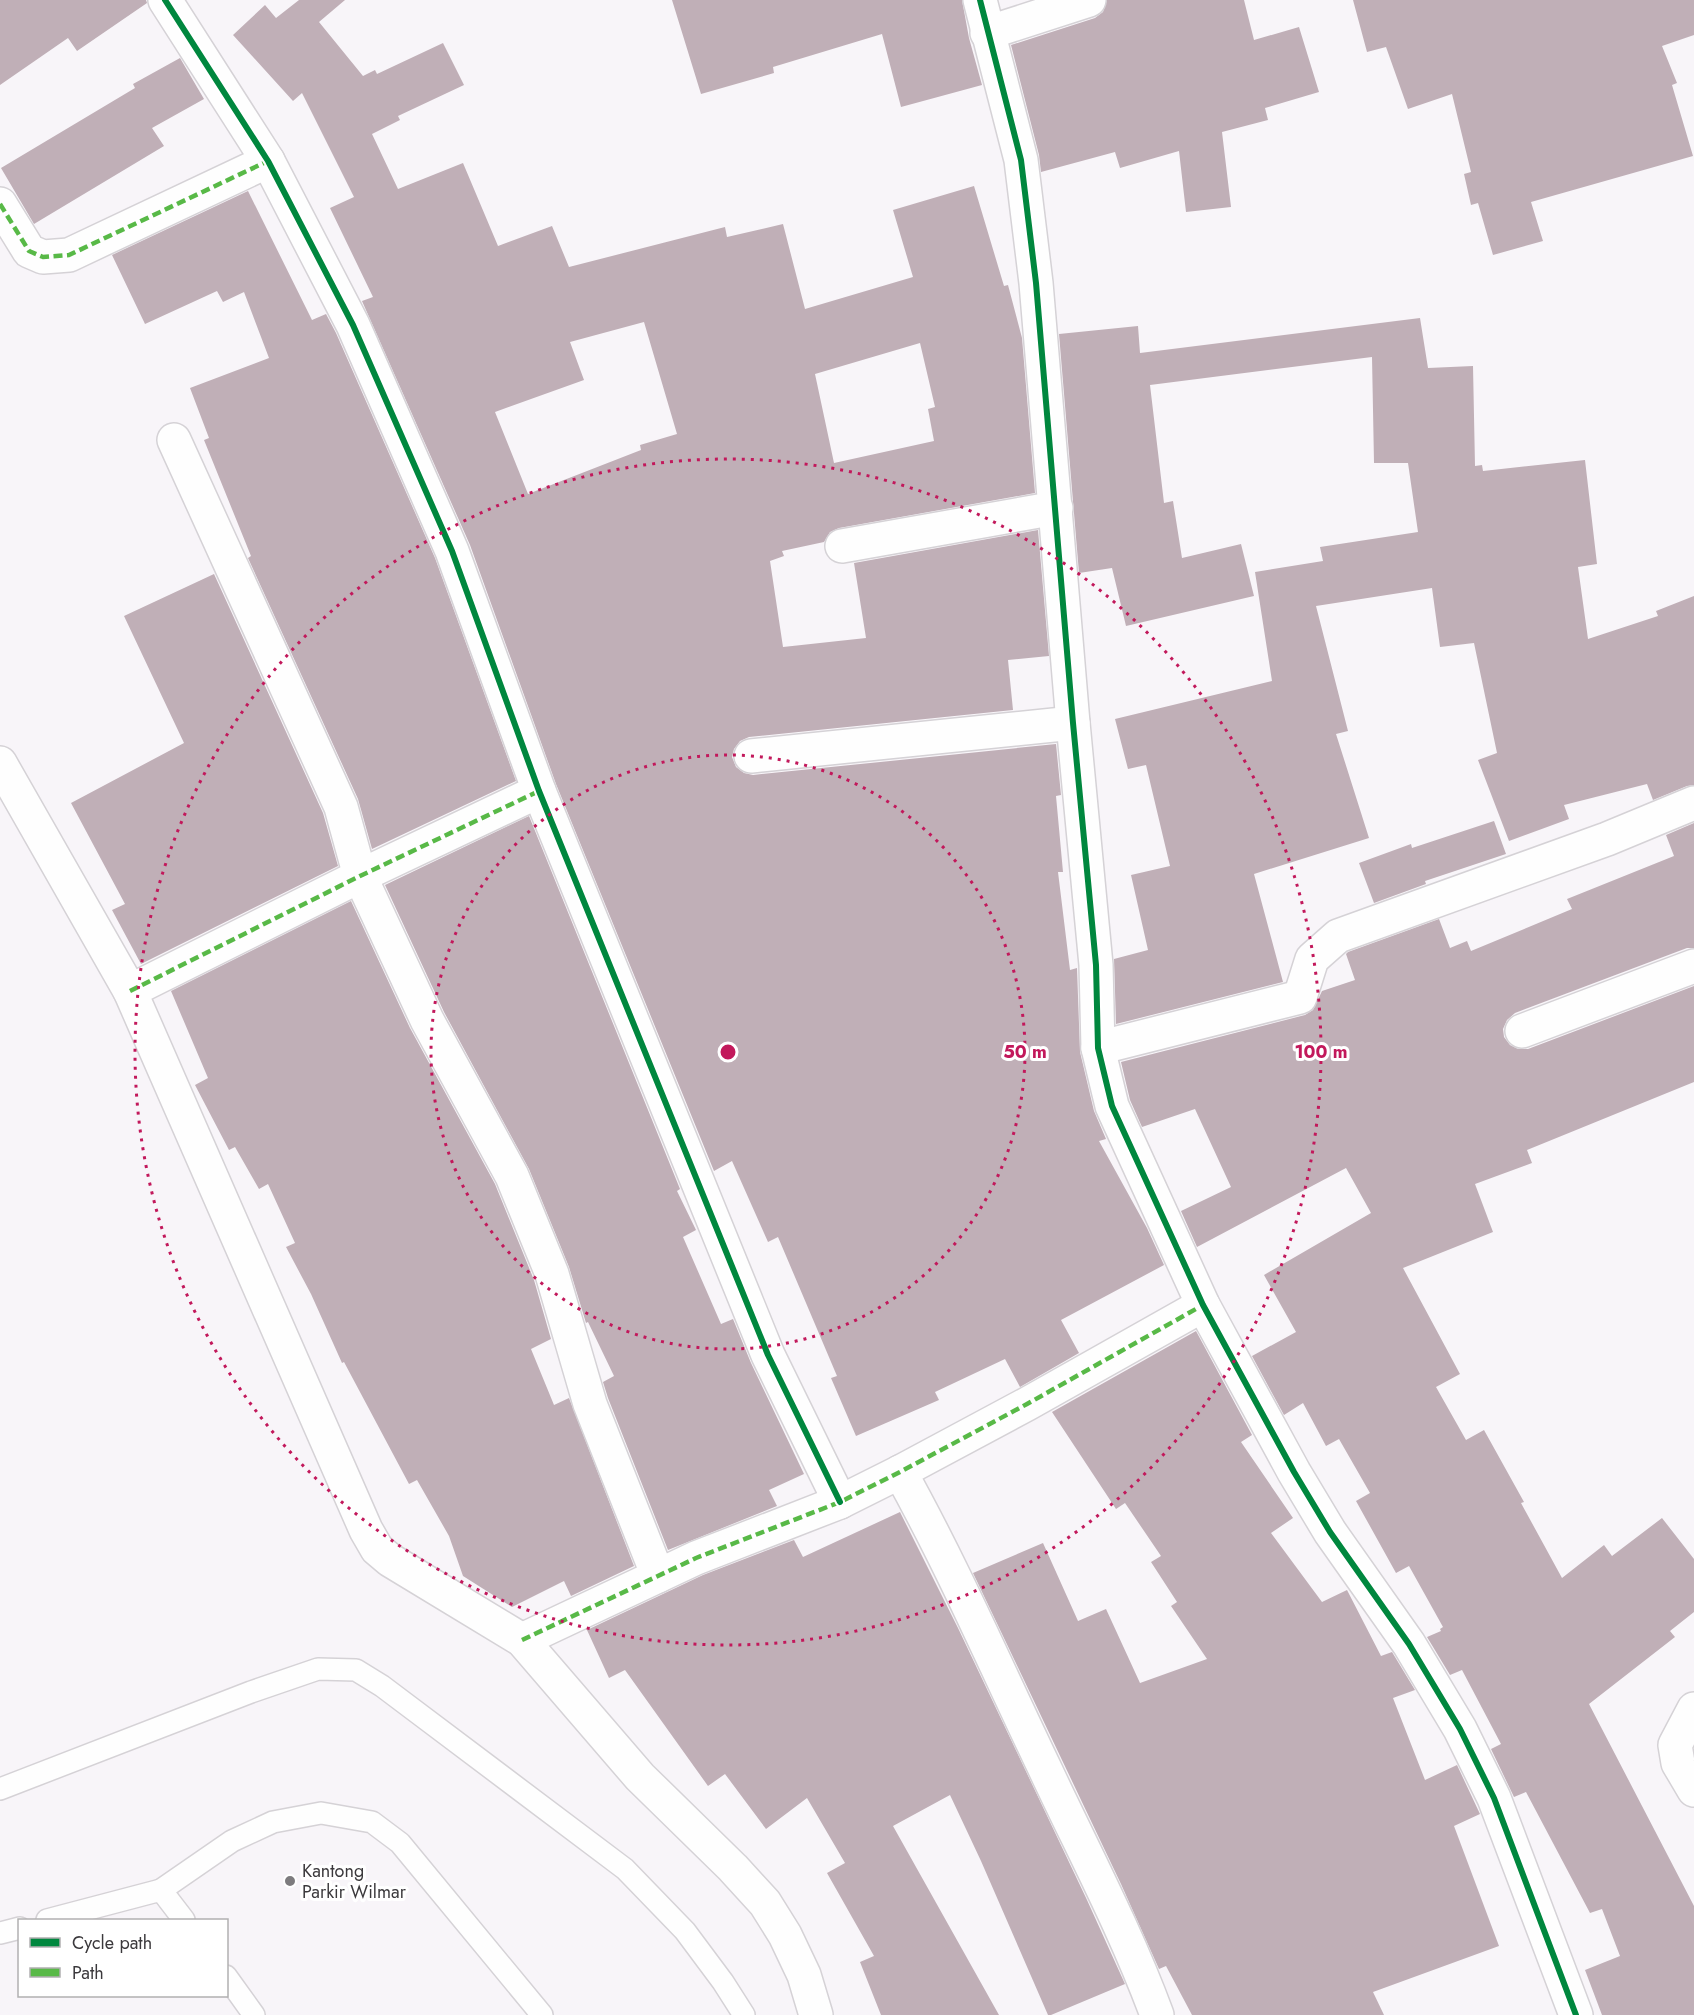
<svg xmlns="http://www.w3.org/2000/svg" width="1694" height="2015" font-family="Jost,sans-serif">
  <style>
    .building { fill: #c0afb7; fill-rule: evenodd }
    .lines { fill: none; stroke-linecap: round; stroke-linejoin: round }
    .service-casing { stroke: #d5d2d6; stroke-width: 24 }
    .minor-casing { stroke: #d5d2d6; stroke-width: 36 }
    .service { stroke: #fefefe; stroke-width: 21 }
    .minor { stroke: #fefefe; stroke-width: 33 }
    .quiet { stroke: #58b947; stroke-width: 4.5; stroke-dasharray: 9 4.5; stroke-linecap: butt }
    .cycleway-casing { stroke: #fff; stroke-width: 10 }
    .cycleway { stroke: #00873e; stroke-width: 6 }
    .ring { fill: none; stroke: #c2185b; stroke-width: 3; stroke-dasharray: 3 6 }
    .poi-dot { fill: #7d7b7e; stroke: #fff; stroke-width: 2 }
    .labels { text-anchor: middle; stroke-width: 6; stroke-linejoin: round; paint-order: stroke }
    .poi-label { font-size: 18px; fill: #3b393c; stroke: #fff; text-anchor: start }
    .centre { fill: #c2185b; stroke: #fff; stroke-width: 3 }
    .ring-label { font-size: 18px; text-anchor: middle; font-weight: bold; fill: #c2185b; stroke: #fff; stroke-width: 6; stroke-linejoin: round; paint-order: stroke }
  </style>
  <rect width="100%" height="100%" fill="#f8f5f9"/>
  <g class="building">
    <polygon points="0,0 146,0 147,3 77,51 68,38 0,85"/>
    <path d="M299,0H345L319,22L363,76L375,70L377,74L443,43L464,85L398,116L400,120L372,134L398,189L463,163L498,246L552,226L569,267L725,227L727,237L783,224L805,309L913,277L893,210L974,186L1004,286L1008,285L1022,338L1035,493L839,528L830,532L824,542L782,551L784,556L770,561L783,647L866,638L854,563L1038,530L1049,656L1008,660L1013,710L749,737L740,741L734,749L732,757L736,767L744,773L753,775L1056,744L1061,795L1056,796L1063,872H1058L1070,970L1077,968L1080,1052L1094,1111L1106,1139L1099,1141L1147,1228L1164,1265L1061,1320L1079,1353L1020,1387L1005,1359L935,1392L939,1400L856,1436L831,1378L837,1376L778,1237L768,1242L732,1161L714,1171L556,784L470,545L362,301L373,297L330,208L354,197L302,93L293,101L233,35L265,5L276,18ZM644,322L677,434L640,445L641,450L528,494L495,412L584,380L570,342ZM920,343L935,407L928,409L934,441L834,463L815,374Z"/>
    <polygon points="672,0 962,0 969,38 982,85 901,107 882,34 773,67 774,73 701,94"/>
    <polygon points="1107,0 1244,0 1254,40 1299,27 1319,92 1265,108 1268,120 1222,132 1231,207 1186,212 1179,151 1120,168 1115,152 1041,172 1039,155 1011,45 1095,18 1103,12"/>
    <polygon points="1353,0 1694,0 1694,35 1662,46 1677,83 1672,85 1693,156 1531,202 1543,241 1493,255 1478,203 1471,205 1464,174 1471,172 1452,94 1408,109 1386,47 1367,52"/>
    <polygon points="180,58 204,99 152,128 164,146 34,224 1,168 135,88 133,84"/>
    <polygon points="248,191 312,320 326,314 336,333 435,558 516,781 372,849 358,799 248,558 251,556 204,440 209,438 190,388 269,358 244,292 223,302 217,291 145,324 112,255"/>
    <polygon points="1420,318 1428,368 1473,366 1475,466 1482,465 1483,471 1585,460 1597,564 1578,567 1588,639 1658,616 1656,611 1694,596 1694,785 1687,786 1653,800 1647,784 1564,805 1569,819 1509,841 1478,760 1497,753 1474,643 1440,647 1432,588 1316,606 1348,731 1336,734 1369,838 1254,874 1283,982 1116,1024 1114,959 1148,950 1131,875 1170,866 1146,765 1128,769 1115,719 1272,681 1255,572 1323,561 1320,547 1418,532 1408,463 1374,463 1372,357 1150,385 1164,503 1173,501 1182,558 1241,544 1254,596 1126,626 1112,568 1079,573 1059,334 1138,326 1140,353"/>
    <polygon points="214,574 323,813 338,866 141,964 112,910 125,904 71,803 184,743 124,616"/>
    <polygon points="529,816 680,1189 677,1191 696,1230 683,1237 721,1324 733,1319 751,1363 804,1474 769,1490 777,1506 668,1550 608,1398 603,1382 614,1376 588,1322 586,1323 569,1267 529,1169 444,1012 385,885"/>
    <polygon points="1494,821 1506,854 1425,881 1426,884 1374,903 1359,863 1411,844 1412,848"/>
    <polygon points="1694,823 1694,948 1687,948 1515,1013 1507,1020 1503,1029 1504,1037 1510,1045 1518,1049 1528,1049 1694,986 1694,1082 1527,1150 1532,1163 1475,1184 1493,1232 1403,1268 1460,1374 1436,1387 1466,1440 1484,1430 1524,1502 1521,1503 1562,1578 1604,1545 1612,1556 1662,1518 1694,1559 1694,1612 1670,1631 1675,1637 1589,1704 1694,1906 1694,2015 1602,2015 1585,1970 1620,1956 1602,1909 1590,1913 1526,1792 1514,1797 1491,1749 1501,1744 1462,1670 1450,1675 1427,1637 1441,1631 1440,1629 1443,1627 1409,1566 1396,1573 1356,1501 1370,1493 1339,1439 1326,1446 1303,1403 1284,1415 1252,1356 1296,1332 1264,1275 1371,1213 1346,1168 1197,1247 1181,1211 1231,1187 1195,1109 1142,1127 1130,1100 1121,1062 1305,1015 1313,1010 1322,991 1355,980 1346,954 1348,952 1439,919 1450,948 1467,941 1471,951 1572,909 1567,899 1674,856 1666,835"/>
    <polygon points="351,901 410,1028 495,1184 534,1280 551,1339 531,1349 554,1405 569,1398 634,1566 571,1596 564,1581 512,1607 463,1576 449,1536 417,1480 409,1484 344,1362 342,1363 311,1294 286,1247 295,1243 268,1184 259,1189 235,1147 229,1150 195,1085 208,1078 171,991"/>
    <polygon points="1196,1331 1252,1435 1241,1442 1293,1518 1271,1533 1322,1602 1347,1590 1381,1656 1392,1652 1415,1690 1393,1698 1425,1780 1457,1765 1480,1814 1454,1826 1499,1946 1373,1992 1384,2015 1192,2015 1166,1966 1159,1969 1121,1884 973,1573 1043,1543 1078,1621 1106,1609 1140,1683 1207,1659 1171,1606 1177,1602 1151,1562 1161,1556 1125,1503 1116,1509 1052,1412"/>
    <polygon points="900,1512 958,1628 1087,1900 1125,1984 1051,2015 1048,2015 981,1861 950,1795 893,1826 999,2015 881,2015 860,1962 874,1956 827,1873 845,1863 807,1798 766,1829 725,1774 708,1786 625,1670 609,1678 587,1630 703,1575 794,1540 803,1557"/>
  </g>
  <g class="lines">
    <g class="service-casing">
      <g id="service">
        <polyline points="0,1789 251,1692 318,1669 356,1670 382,1686 625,1869 685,1931 723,1982 744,2015"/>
        <polyline points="161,1890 232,1841 273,1822 321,1813 372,1822 400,1843 542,2015"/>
        <polyline points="47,1920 161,1890 184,1920"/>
        <polyline points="0,1933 20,1928"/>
        <polyline points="226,1976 254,2015"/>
      </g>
    </g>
    <g class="minor-casing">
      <g id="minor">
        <polyline points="165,0 268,161 353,325 452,551 539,791 768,1355 840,1502"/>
        <polyline points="980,0 1021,160 1036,283 1073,723 1096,965 1098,1048 1112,1106 1203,1305 1294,1472 1330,1532 1409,1644 1460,1729 1494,1798 1576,2015"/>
        <polyline points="987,33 1089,0"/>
        <polyline points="0,204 29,251 43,257 69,255 268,161"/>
        <polyline points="174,440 341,807 360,876 427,1020 512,1176 552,1274 590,1404 658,1576"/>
        <polyline points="842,546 1056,508"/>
        <polyline points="751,756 1073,723"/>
        <polyline points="0,763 130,991 366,1530 377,1549 390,1560 522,1640 640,1777 733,1868 765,1903 785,1935 804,1975 816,2015"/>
        <polyline points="130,991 360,876 539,791"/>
        <polyline points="1522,1031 1694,966"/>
        <polyline points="1098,1048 1300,997 1312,959 1338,936 1607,839 1694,803"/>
        <path d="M900,1472C954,1569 998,1671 1046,1771C1084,1852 1126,1931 1157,2015"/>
        <polyline points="522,1640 696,1558 840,1502 900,1472 1027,1404 1203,1305"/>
        <polyline points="1694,1709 1675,1745 1678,1763 1694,1790"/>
      </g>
    </g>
    <use href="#service" class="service"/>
    <use href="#minor" class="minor"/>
    <g class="quiet">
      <polyline points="0,204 29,251 43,257 69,255 268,161"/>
      <polyline points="130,991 360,876 539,791"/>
      <polyline points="522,1640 696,1558 840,1502 900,1472 1027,1404 1203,1305"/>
    </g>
    <g class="cycleway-casing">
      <g id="cycleway">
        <polyline points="165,0 268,161 353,325 452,551 539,791 768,1355 840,1502"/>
        <polyline points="980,0 1021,160 1036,283 1073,723 1096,965 1098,1048 1112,1106 1203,1305 1294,1472 1330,1532 1409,1644 1460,1729 1494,1798 1576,2015"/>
      </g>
    </g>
    <use href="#cycleway" class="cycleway"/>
  </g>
  <g class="ring">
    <circle cx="728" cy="1052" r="297"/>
    <circle cx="728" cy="1052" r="593"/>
  </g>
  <circle class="poi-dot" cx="290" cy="1881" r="6"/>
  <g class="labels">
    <g class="poi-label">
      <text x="302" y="1877">Kantong<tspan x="302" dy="21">Parkir Wilmar</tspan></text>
    </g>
  </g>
  <circle cx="728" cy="1052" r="9" class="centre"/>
  <g class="ring-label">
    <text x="1025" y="1058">50 m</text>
    <text x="1321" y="1058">100 m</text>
  </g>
  <rect x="18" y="1919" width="210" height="78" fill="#ffffff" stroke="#b1b0b1" stroke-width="1.5"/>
  <rect x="30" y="1938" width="30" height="9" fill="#00873e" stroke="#b1b0b1" stroke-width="1.5"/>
  <text x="72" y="1949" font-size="18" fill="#3b393c">Cycle path</text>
  <rect x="30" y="1968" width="30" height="9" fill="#58b947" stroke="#b1b0b1" stroke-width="1.5"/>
  <text x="72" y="1979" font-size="18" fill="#3b393c">Path</text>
</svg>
